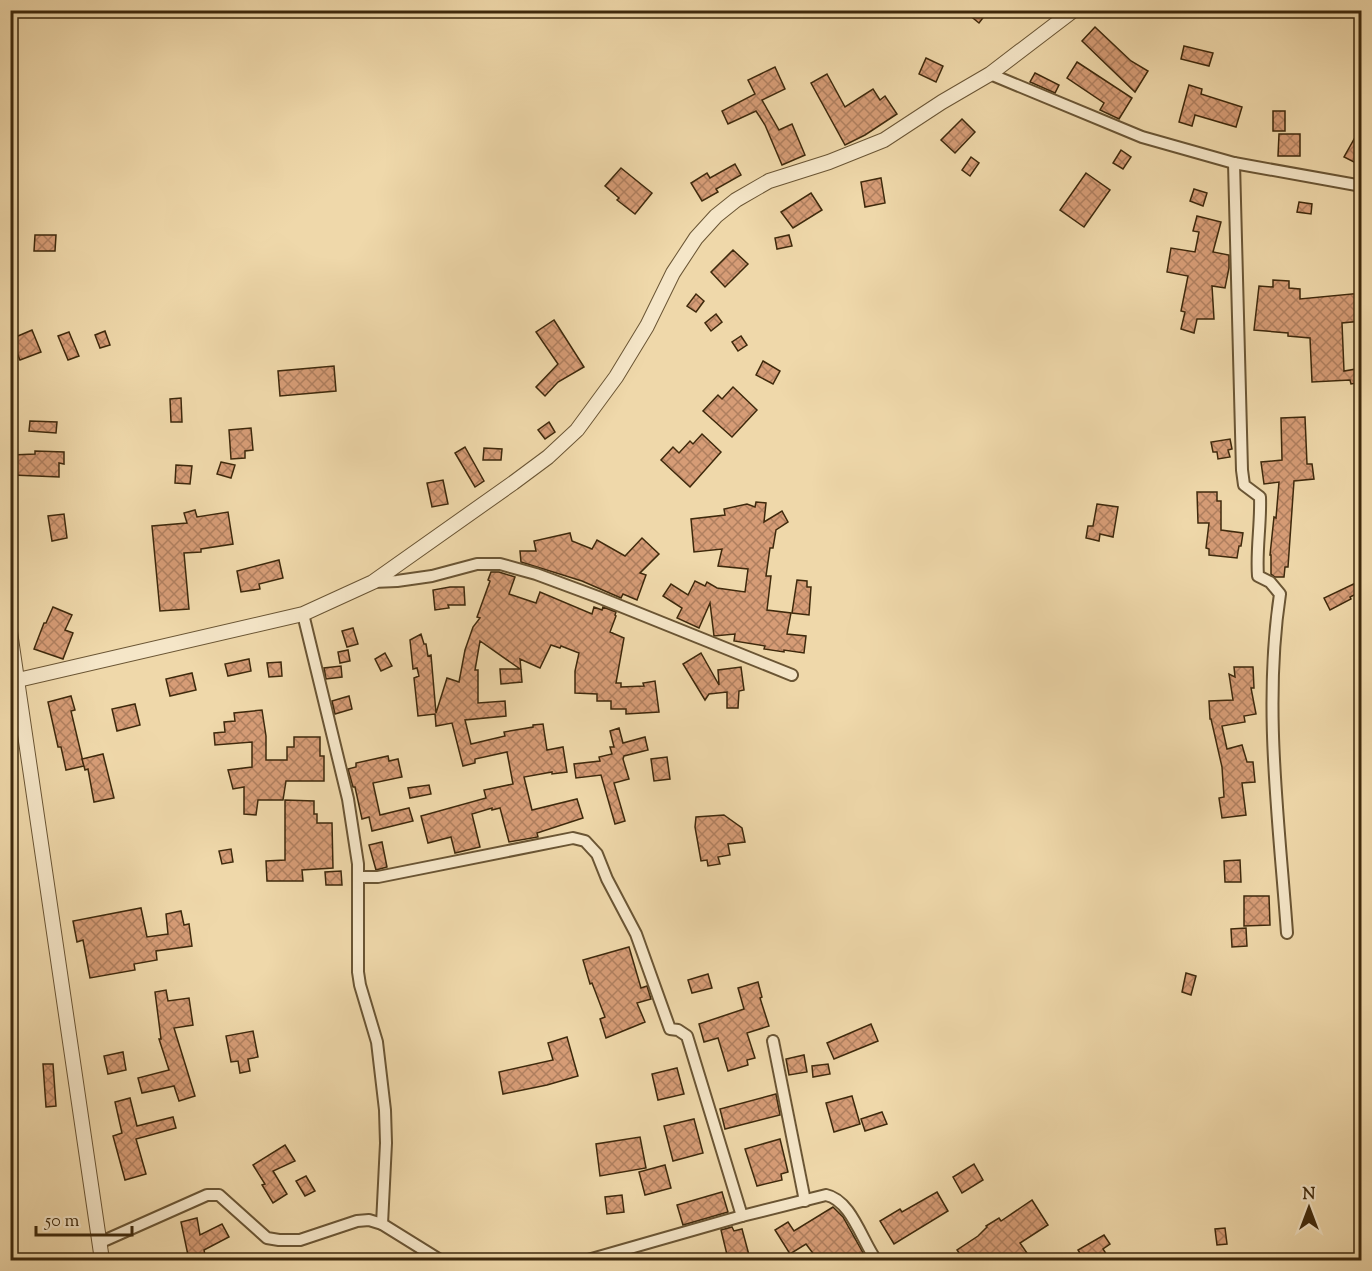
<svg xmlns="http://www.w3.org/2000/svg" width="1372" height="1271" font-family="'Sorts Mill Goudy',serif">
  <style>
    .building { fill: url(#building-cross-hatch); stroke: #3e290c; stroke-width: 1.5 }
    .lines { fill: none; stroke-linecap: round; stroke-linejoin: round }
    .minor-casing { stroke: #6a5534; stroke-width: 14 }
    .tertiary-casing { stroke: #6a5534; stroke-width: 16 }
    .minor { stroke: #f5e6c8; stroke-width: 10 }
    .tertiary { stroke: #f5e6c8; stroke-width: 14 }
  </style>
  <defs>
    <pattern id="building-cross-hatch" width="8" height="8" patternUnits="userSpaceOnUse" patternTransform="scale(1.5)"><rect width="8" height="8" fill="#d69c76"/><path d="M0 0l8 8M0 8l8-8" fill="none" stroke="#af7f5f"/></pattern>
  </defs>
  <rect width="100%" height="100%" fill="#efd8aa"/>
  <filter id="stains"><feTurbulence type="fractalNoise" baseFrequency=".00333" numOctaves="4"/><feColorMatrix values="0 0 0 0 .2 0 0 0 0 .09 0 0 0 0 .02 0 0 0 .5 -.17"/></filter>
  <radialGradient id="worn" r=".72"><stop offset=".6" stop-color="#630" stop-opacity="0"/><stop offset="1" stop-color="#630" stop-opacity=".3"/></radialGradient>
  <g class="building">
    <polygon points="963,10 989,10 979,23"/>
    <polygon points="1095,27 1131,61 1148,71 1135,92 1082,41"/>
    <polygon points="1184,46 1213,53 1209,66 1181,59"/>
    <polygon points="926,58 943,66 936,82 919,74"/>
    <polygon points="1077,62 1132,98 1119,119 1100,110 1104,103 1067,78"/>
    <polygon points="775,67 785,89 762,100 779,130 792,124 805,155 782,165 765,125 756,111 728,124 722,111 755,94 748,80"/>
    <polygon points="1035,73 1059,85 1055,93 1030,82"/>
    <polygon points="827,74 845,107 873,89 880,100 885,96 897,114 865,135 845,145 811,83"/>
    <polygon points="1189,85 1202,89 1201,94 1242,107 1236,127 1195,115 1192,126 1179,122"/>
    <rect x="1273" y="111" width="12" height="20"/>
    <polygon points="962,119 975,132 955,153 941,140"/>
    <polygon points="1362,125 1362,166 1344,157"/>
    <polygon points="1279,134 1300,134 1300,156 1278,156"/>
    <polygon points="1121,150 1131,157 1123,169 1113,163"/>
    <polygon points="971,157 979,163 970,176 962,170"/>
    <polygon points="735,164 741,175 716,189 718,192 702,201 691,183 707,173 710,178"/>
    <polygon points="621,168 652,193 635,214 617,200 619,198 605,186"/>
    <polygon points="1086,173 1110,190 1084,227 1060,210"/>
    <polygon points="881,178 885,203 865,207 861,182"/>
    <polygon points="1194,189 1207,193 1203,206 1190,201"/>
    <polygon points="811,193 822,210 793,228 781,212"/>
    <polygon points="1299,202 1312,204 1311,214 1297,212"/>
    <polygon points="1197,216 1221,222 1213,252 1229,255 1229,268 1225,288 1212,286 1214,319 1197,319 1194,333 1181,329 1185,312 1181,311 1188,276 1167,272 1171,248 1195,252 1199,232 1193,231"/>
    <polygon points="35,235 56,235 55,251 34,251"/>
    <polygon points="789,235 792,246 777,249 775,238"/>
    <polygon points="733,250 748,264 725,287 711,272"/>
    <polygon points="1273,280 1289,281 1289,288 1300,289 1300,299 1362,293 1362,321 1342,323 1344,371 1362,368 1362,382 1351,384 1350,380 1312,382 1310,338 1288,336 1288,333 1254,330 1259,286 1273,287"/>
    <polygon points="696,294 704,301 696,312 687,306"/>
    <polygon points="716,314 722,322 711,331 705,323"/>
    <polygon points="554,320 584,367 558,382 545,396 536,387 558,364 536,332"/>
    <polygon points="32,330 41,352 20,360 11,339"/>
    <polygon points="105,331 110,345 100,348 95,335"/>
    <polygon points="69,332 79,356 68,360 58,336"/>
    <polygon points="741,336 747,345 738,351 732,342"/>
    <polygon points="763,361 780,371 773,384 756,375"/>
    <polygon points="334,366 336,391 280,396 278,371"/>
    <polygon points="733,387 757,410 732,437 703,411 718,395 722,399"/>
    <polygon points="181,398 182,422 171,422 170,399"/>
    <polygon points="1305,417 1307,464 1312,464 1314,479 1294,481 1288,567 1285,567 1284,577 1275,577 1271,574 1271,555 1270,555 1274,517 1276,518 1279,482 1264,484 1261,462 1282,460 1281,418"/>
    <polygon points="30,421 57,422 56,433 29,431"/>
    <polygon points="549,422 555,432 545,439 538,430"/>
    <polygon points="251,428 253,450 245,451 245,458 231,459 229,430"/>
    <polygon points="702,434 721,452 690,487 661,460 673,447 679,453 690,441 693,444"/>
    <polygon points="1230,439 1232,449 1228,450 1230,457 1218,459 1217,452 1213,452 1211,442"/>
    <polygon points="465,447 484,481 475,487 455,453"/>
    <polygon points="484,448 502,449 501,460 483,460"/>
    <polygon points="35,451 64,452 64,464 59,463 59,477 13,475 12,455 35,454"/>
    <polygon points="221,462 235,465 231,478 217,474"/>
    <polygon points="176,465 192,466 190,484 175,483"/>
    <polygon points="443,480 448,504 432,507 427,483"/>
    <polygon points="1197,492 1217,492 1217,501 1221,501 1221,530 1243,533 1241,546 1239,546 1237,558 1209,555 1209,549 1206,548 1209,523 1198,523"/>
    <polygon points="756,502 766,503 764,522 782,511 788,522 776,530 773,548 770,548 766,576 771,576 767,610 791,613 787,634 806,636 804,653 784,650 784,652 764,649 765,646 734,641 735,634 714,636 710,603 699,628 677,618 682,608 663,596 671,584 688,595 695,581 705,586 707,582 717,588 745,592 748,569 718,566 722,549 694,552 691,519 725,515 724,509 747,504 755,507"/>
    <polygon points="1097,504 1118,507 1113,537 1100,534 1099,541 1086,538 1088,526 1093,526"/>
    <polygon points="195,510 197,517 228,512 233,544 201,549 201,552 184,553 189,609 160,611 152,526 187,523 184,513"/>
    <polygon points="64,514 67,538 52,541 48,516"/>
    <polygon points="570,533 572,541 592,549 597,540 625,556 642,538 659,554 640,573 646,575 637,600 623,594 621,598 582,581 521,562 520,551 536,551 534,541"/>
    <polygon points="279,560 283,578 259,584 260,589 241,592 237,571"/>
    <polygon points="491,572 499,572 515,577 509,594 536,603 540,592 592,614 594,607 602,610 603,607 616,612 615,615 616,616 610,632 624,638 616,683 621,683 621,687 644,686 643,683 655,681 659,712 626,714 626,709 611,709 611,701 597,701 597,694 575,693 575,671 579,653 561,646 560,648 551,645 540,668 520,659 522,682 501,684 500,669 520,669 480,641 475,670 478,670 478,703 505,701 506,716 465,720 471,744 505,736 504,732 533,727 533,725 543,724 547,750 563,747 567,772 552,774 552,772 524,777 532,810 577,799 583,818 537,833 538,837 509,842 500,808 492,810 492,808 472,814 480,847 455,853 451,837 428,843 421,816 486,798 484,790 513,784 507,752 475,759 475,763 463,766 452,723 436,726 435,714 418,716 414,678 419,676 417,668 413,669 410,640 421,634 424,644 426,644 428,656 431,655 436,713 447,678 459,682 465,650 473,627 480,618 477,617 490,581 488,580"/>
    <polygon points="797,580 807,581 807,587 811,587 809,615 792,613"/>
    <polygon points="1362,580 1362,591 1350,597 1351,599 1330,610 1324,598"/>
    <polygon points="450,587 464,587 465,605 448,605 449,608 435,610 433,590"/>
    <polygon points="53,607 72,615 65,630 73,633 63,659 34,649 44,623 46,623"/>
    <polygon points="353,628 358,644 347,647 342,631"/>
    <polygon points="348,650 350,661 340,663 338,652"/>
    <polygon points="385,653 392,666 381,671 375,659"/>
    <polygon points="701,653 719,685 718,670 741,667 744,690 739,691 738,708 727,708 727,692 709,694 705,700 683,664"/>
    <polygon points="249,659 251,671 228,676 225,664"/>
    <polygon points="281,662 282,676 269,677 267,663"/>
    <polygon points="341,666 342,677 326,679 324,668"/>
    <polygon points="1234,667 1253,667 1254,688 1251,688 1256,714 1244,716 1245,722 1222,726 1227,749 1242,745 1247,762 1253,762 1255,782 1242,783 1246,815 1222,818 1219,798 1224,797 1222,767 1211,719 1210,719 1209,701 1233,700 1229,674 1235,677"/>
    <polygon points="192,673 196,690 170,696 166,679"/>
    <polygon points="71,696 75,710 71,711 84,766 66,770 61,747 58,747 48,702"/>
    <polygon points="349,696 352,709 335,714 332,701"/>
    <polygon points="135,704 140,725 117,731 112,709"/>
    <polygon points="262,710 266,736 266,760 287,760 287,747 294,747 294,737 320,737 320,756 324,756 324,781 286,781 283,800 258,800 256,815 244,814 244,787 233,789 228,770 252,767 252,742 215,745 214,733 225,732 224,722 235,721 234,713"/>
    <polygon points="619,728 623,743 645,737 648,750 624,756 623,759 629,779 614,783 625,821 615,824 601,775 576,778 574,764 600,761 599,757 612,754 610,747 614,747 610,731"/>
    <polygon points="103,754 114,798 94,802 88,769 85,770 82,759"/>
    <polygon points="388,756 389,761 398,759 402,777 373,783 380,815 409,808 413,821 372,831 369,817 362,819 355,787 353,787 348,769 356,767 356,763"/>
    <polygon points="667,757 670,779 654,781 651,759"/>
    <polygon points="429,785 431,794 410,798 408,788"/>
    <polygon points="285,800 314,801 314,814 317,814 317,823 332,823 333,868 302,870 303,881 267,881 266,861 285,860"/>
    <polygon points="724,815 742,828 745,842 728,844 730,855 718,857 720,864 708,866 707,860 701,861 695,827 696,817"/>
    <polygon points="382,842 387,867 376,870 369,845"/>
    <polygon points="231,849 233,862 222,864 219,851"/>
    <polygon points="1240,860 1241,882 1225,882 1224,861"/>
    <polygon points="341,871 342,885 326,885 325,872"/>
    <polygon points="1244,896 1269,896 1270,925 1244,926"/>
    <polygon points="141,908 147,937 168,934 166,914 181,911 184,925 189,924 192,946 156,951 157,960 134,964 135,970 90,978 83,940 77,942 73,921"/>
    <polygon points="1246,928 1247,946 1232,947 1231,929"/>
    <polygon points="629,947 641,988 647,986 651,999 637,1003 645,1022 606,1038 600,1019 605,1017 592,983 590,984 583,960"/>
    <polygon points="1186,973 1196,976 1191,995 1182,992"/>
    <polygon points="708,974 712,988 692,993 688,980"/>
    <polygon points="758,982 762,997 760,998 769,1026 747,1033 755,1058 747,1060 748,1065 728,1071 718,1038 704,1042 699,1024 744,1009 738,988"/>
    <polygon points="166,990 168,1001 189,998 193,1025 174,1028 195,1096 179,1101 174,1086 142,1093 138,1078 169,1070 159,1039 161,1039 155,992"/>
    <polygon points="871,1024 878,1041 834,1059 827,1043"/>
    <polygon points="253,1031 258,1057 248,1059 250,1071 240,1073 238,1061 231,1062 226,1036"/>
    <polygon points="567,1037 578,1076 547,1085 503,1094 499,1072 553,1060 548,1043"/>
    <polygon points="123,1052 126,1070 108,1074 104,1056"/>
    <polygon points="804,1055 807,1072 789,1075 786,1059"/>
    <polygon points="43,1064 53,1064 56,1106 46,1107"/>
    <polygon points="828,1064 830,1074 813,1077 812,1066"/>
    <polygon points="677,1068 684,1094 658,1100 652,1074"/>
    <polygon points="776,1094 780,1115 725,1129 720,1109"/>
    <polygon points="852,1096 860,1124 834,1132 826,1103"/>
    <polygon points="130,1098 137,1126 173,1117 176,1128 136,1139 146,1174 125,1180 113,1136 122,1133 115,1102"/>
    <polygon points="882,1112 887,1124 865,1131 861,1119"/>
    <polygon points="694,1119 703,1153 673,1161 664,1126"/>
    <polygon points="640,1137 646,1168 600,1176 596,1144"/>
    <polygon points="780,1139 788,1172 781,1174 782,1180 757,1186 745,1149"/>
    <polygon points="285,1145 295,1161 273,1171 287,1194 273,1203 262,1185 265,1184 253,1165"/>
    <polygon points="974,1164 983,1180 962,1193 953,1177"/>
    <polygon points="665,1165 671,1188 645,1195 639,1172"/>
    <polygon points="306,1176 315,1191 305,1196 296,1181"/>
    <polygon points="722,1192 728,1212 683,1225 677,1205"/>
    <polygon points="937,1192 948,1211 894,1244 880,1221 900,1209 902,1212"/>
    <polygon points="622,1195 624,1212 607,1214 605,1197"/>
    <polygon points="1032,1200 1048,1225 1020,1243 1027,1253 1016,1260 964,1260 957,1250 978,1236 987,1227 986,1226 999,1218 1001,1221"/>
    <polygon points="833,1207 843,1217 867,1260 818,1260 806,1244 790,1254 775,1230 788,1222 794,1231"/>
    <polygon points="197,1218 200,1235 222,1224 229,1237 204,1250 206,1260 189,1260 181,1222"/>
    <polygon points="732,1227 734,1231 742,1229 749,1255 728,1259 721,1230"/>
    <polygon points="1225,1228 1227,1244 1217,1245 1215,1229"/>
    <polygon points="1104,1235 1110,1244 1103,1249 1110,1260 1084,1260 1078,1250"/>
  </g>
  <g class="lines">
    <g class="minor-casing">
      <g id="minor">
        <polyline points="990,74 1142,137 1234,163 1362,186"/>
        <path d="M1234,163L1242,470L1244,485L1260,497C1261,524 1256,550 1258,576L1270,582L1280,594C1263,706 1279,821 1287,933"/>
        <polyline points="373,582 397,581 432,576 477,564 500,564 536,574 598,597 792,675"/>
        <polyline points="303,614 348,799 358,864 358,972 360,985 377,1042 385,1110 386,1143 382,1224"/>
        <polyline points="358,877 378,877 573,838 585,841 597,854 607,879 636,934 670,1029 678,1030 687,1036 742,1216"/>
        <polyline points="773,1041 805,1201"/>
        <polyline points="99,1243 207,1195 219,1195 267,1238 279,1240 300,1240 357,1221 369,1220 382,1224 440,1260"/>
        <path d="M588,1260L742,1216L826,1195C851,1200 862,1241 876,1260"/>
      </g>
    </g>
    <g class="tertiary-casing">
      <g id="tertiary">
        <polyline points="10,632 102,1260"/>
        <polyline points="18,680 303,614 373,582 513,483 548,457 577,430 616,377 647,326 673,273 696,238 716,216 736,200 769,181 829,162 884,140 942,102 990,74 1074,10"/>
      </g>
    </g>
    <use href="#minor" class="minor"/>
    <use href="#tertiary" class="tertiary"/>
  </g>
  <rect width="1372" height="1271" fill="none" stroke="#efd8aa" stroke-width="36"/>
  <rect x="12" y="12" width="1348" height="1247" fill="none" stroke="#3e290c" stroke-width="3"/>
  <rect x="18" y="18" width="1336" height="1235" fill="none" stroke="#3e290c" stroke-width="1.5"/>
  <g transform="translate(1309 1208)" stroke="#f5e6c8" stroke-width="4.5" paint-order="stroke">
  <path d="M0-4.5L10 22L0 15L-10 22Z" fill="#3e290c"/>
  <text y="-9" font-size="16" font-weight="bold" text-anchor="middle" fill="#3e290c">N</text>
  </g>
  <path d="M36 1226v9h96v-9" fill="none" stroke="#3e290c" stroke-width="3"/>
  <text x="45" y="1226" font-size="18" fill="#3e290c" stroke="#f5e6c8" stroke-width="4.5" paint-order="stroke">50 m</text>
  <rect width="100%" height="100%" filter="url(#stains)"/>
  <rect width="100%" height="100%" fill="url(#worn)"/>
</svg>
